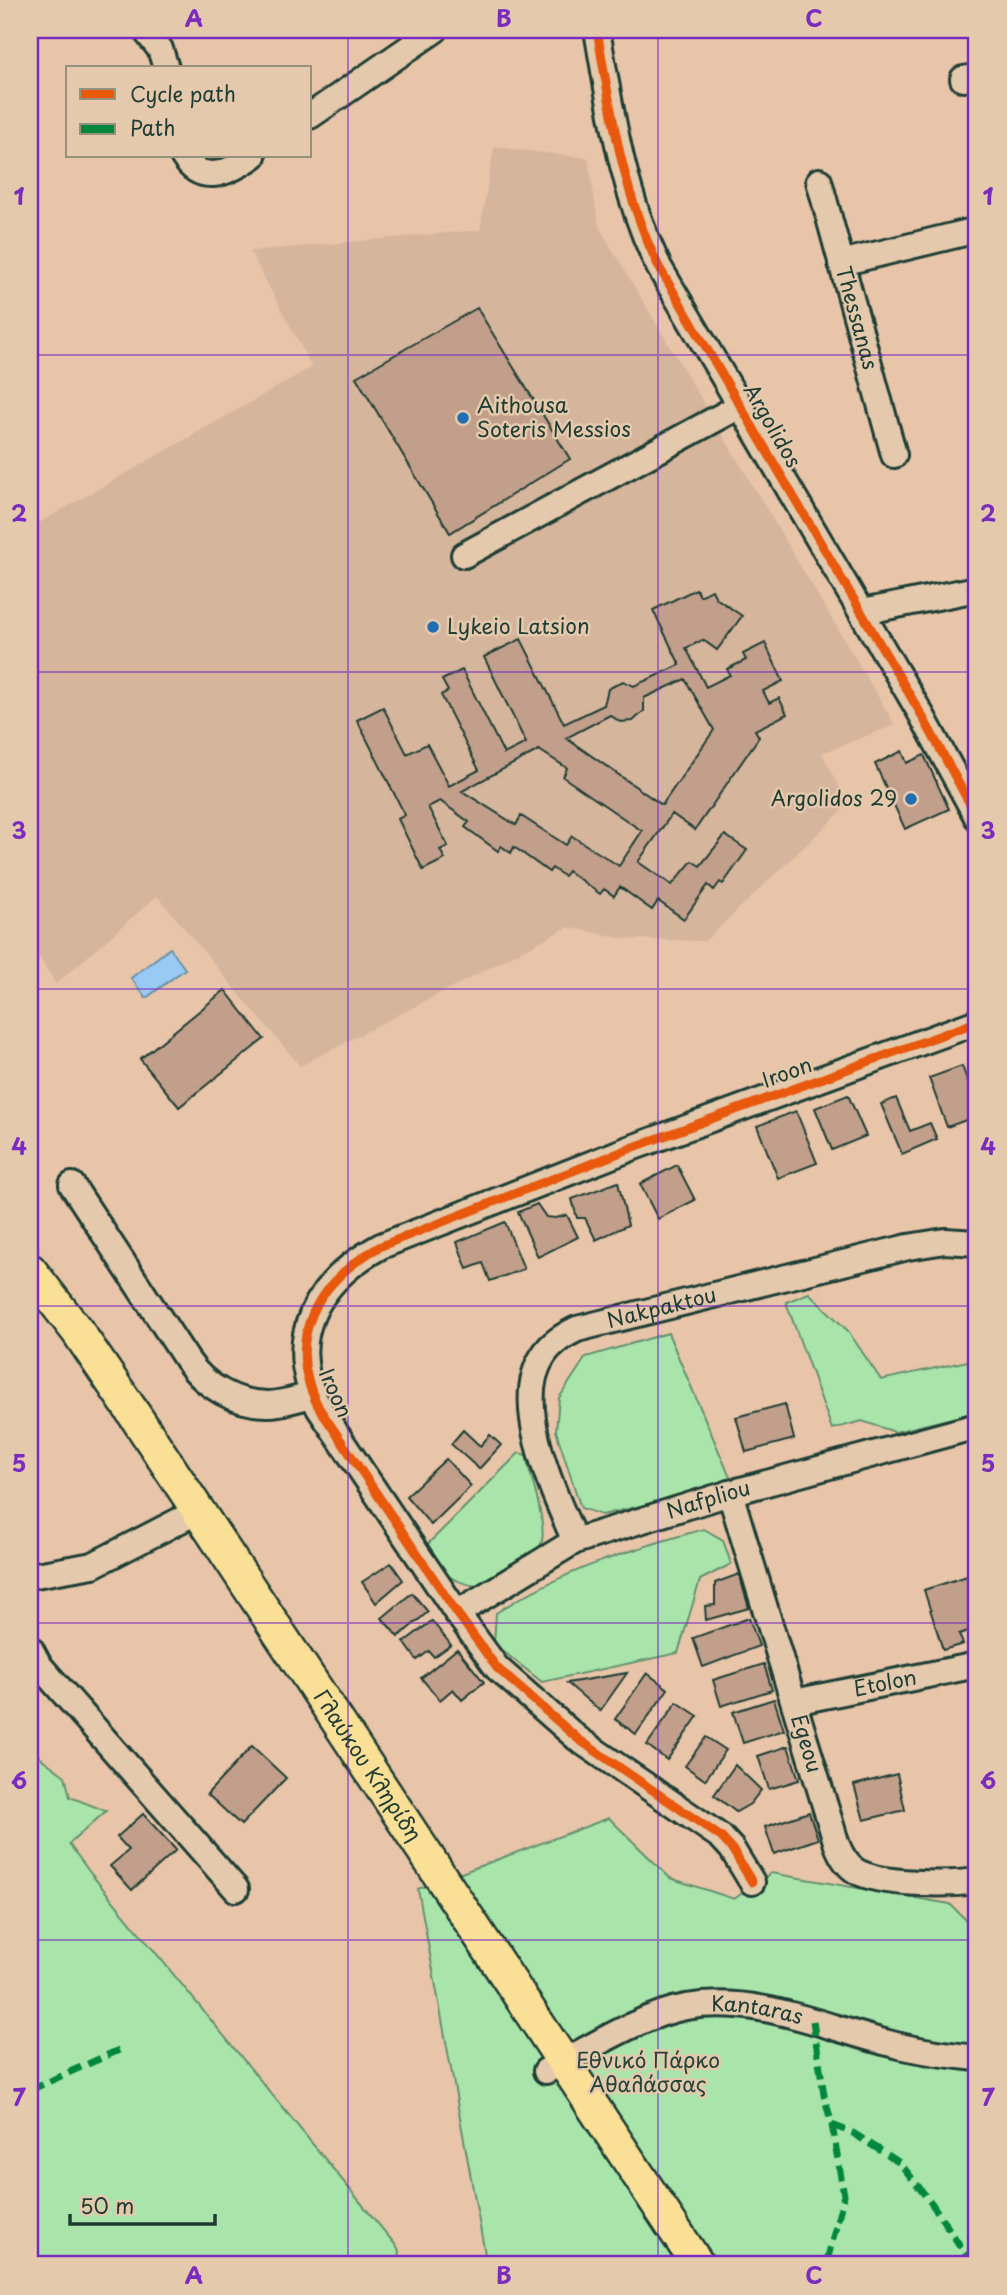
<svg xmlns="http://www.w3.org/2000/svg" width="1007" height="2295" font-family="'Playpen Sans',sans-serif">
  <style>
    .built { fill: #d5b59c }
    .green { fill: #a9e5aa; stroke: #64916f; stroke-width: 2 }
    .water { fill: #99c9f5; stroke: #6891a8; stroke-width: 2 }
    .building { fill: #c29f8b; stroke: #1f3d34; stroke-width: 2; fill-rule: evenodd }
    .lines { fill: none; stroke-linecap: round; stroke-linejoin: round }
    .minor-casing { stroke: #1f3d34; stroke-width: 30 }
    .major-casing { stroke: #1f3d34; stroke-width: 37 }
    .minor { stroke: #e4c9ac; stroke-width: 24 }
    .major { stroke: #fadf96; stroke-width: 32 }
    .quiet { stroke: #00873e; stroke-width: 7; stroke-dasharray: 14 7; stroke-linecap: butt }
    .cycleway-casing { stroke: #e4c9ac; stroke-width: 13 }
    .cycleway { stroke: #e8590c; stroke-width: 9 }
    .grid { fill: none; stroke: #7b2cbf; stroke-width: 2; stroke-opacity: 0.55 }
    .poi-dot { fill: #1f6fb2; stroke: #e4c9ac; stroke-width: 2.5 }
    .labels { text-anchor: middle; stroke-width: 5; stroke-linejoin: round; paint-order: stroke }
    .street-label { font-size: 21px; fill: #1f3d34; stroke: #e4c9ac }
    .poi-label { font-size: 21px; fill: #1f3d34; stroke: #e4c9ac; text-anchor: start }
    .park-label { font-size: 21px; fill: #26453a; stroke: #e4c9ac }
    .neatline { fill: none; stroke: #7b2cbf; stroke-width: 2.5 }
    .grid-label { font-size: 23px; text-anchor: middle; font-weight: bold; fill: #7b2cbf }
  </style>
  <rect width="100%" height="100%" fill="#e8c5a9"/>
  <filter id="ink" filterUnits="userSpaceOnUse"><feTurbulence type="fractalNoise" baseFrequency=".0143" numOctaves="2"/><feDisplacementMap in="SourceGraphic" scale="14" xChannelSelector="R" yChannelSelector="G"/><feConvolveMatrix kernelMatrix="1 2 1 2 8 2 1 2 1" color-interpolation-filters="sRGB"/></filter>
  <g filter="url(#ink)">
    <polygon class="built" points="494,147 588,158 599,227 895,725 822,753 848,805 705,941 625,939 568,927 300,1066 157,896 56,984 30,943 30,528 312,367 250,251 480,230"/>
    <g class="green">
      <polygon points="809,1293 848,1331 881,1380 977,1359 977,1412 895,1432 862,1421 832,1429 786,1302"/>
      <polygon points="668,1333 733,1484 602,1515 581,1508 556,1431 559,1398 586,1357"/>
      <path d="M519,1453L526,1455C529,1475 550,1529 540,1546C530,1562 492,1577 475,1586C446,1580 440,1571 426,1546Z"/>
      <path d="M704,1529L723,1540L731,1564L700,1580L678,1653L542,1682L494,1644L496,1613C558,1572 632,1549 704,1529Z"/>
      <polygon points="30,1750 65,1776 70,1797 106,1811 69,1844 91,1874 398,2248 402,2265 30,2265"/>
      <polygon points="609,1818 670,1878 734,1899 771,1873 950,1904 977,1931 977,2265 487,2265 418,1889"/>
    </g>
    <polygon class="water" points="170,948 185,969 146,998 131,978"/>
    <g class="building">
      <polygon points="477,308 570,459 450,533 356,377"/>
      <path d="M696,589L700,596L712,590L716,598L742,616L717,650L703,640L686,648L706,687L730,675L727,669L746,660L743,654L765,643L783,681L763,691L769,703L779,698L787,714L755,730L759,737L695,830L672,814L638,862L672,885L692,861L700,866L725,835L747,850L723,884L720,882L714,890L708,885L684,919L658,901L652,910L620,887L614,896L604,889L600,894L568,871L564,876L552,868L549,872L514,847L511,853L501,846L498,851L465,827L469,822L440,801L428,807L448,846L440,850L445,859L423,870L398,819L405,815L357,720L383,707L407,754L427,744L449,786L479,770L441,695L448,691L442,680L462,670L504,754L526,743L484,657L521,639L564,724L604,705L608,689L623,681L634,686L680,665L653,610ZM685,679L714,730L662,805L566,738L610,715L620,722L633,721L644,711V698ZM539,750L567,768L563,777L642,831L619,866L572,836L566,845L521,816L516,825L462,791Z"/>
      <polygon points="902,751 907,763 924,755 949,809 905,829 875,764"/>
      <polygon points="225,990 264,1039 179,1107 140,1059"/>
      <polygon points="962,1066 977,1107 977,1116 947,1127 929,1078"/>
      <polygon points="848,1095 866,1136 832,1150 815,1108"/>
      <polygon points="896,1098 910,1131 930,1123 937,1139 902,1154 881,1104"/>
      <polygon points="796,1111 817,1163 778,1178 757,1126"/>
      <polygon points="677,1165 695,1200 658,1219 640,1184"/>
      <polygon points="618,1182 628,1225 596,1240 585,1218 577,1218 572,1199"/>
      <polygon points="537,1204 546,1217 556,1218 567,1215 578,1237 538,1257 518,1212"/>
      <polygon points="505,1222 524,1269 490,1281 483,1263 467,1269 457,1242"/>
      <polygon points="785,1404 794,1439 746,1452 736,1417"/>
      <polygon points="463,1430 480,1446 490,1435 501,1445 479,1469 451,1444"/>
      <polygon points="446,1459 471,1486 431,1525 406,1496"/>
      <polygon points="391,1563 403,1580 376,1603 362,1582"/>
      <polygon points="739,1574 749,1608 706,1620 705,1606 715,1605 715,1583"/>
      <polygon points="967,1576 977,1609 977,1628 959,1634 963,1644 943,1650 924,1590"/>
      <polygon points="412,1593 428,1612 398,1637 382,1618"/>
      <polygon points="749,1618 759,1646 703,1667 693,1638"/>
      <polygon points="432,1621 451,1645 434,1657 429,1651 417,1660 404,1642"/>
      <polygon points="457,1649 484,1682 462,1700 453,1689 440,1700 421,1678"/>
      <polygon points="764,1664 772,1690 721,1706 713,1680"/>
      <polygon points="627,1673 600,1711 567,1683"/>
      <polygon points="647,1673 668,1689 636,1734 615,1719"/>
      <polygon points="774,1699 784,1730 743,1743 733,1712"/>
      <polygon points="677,1702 698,1716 667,1760 647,1745"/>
      <polygon points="706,1737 726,1750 705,1780 685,1766"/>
      <polygon points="252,1746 286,1778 241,1825 207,1794"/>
      <polygon points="788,1746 799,1780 769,1789 758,1756"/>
      <polygon points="735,1765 761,1790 750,1804 736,1812 714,1795"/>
      <polygon points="897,1774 905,1810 864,1820 854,1785"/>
      <polygon points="809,1812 818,1839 774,1854 765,1827"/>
      <polygon points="143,1814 176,1850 132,1890 110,1866 129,1850 117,1837"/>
    </g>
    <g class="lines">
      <g class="minor-casing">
        <g id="minor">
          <polyline points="145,30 160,49 166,68"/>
          <path d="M597,30C611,111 622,192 659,267L921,714L977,817"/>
          <polyline points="963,79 977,77"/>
          <polyline points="310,116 435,30"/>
          <path d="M183,156C202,187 230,172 253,156"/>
          <path id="s1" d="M819,181L894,455"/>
          <polyline points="841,263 977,230"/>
          <polyline points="464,555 740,406"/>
          <polyline points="862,612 977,589"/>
          <path d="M72,1185L187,1360C205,1387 236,1404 268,1404C283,1404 298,1398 312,1395"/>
          <path id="s2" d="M730,1493L837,1845C841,1855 846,1865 856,1871C880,1885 949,1885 977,1881"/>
          <path id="s3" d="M575,1541C554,1493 511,1404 543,1356C551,1343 563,1336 577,1329L908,1247L945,1241L977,1243"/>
          <polyline points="30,1576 93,1565 198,1511"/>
          <path id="s4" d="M457,1613L575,1541L730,1493L977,1426"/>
          <polyline points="30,1648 39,1665 236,1889"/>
          <path id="s5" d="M794,1702L977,1665"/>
          <path d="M752,1882L732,1849L721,1837L578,1739L497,1668L457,1613L319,1408C283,1338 317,1281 381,1246L634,1147L977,1022"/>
          <path id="s6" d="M546,2071C587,2050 641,2015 686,2007C757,1995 821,2026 888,2043C917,2051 947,2055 977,2058"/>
        </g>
      </g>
      <g class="major-casing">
        <g id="major">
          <path id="s7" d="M30,1270L78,1332L138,1420L698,2265"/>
        </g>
      </g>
      <use href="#minor" class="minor"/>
      <use href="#major" class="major"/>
      <g class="quiet">
        <polyline points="813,2021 824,2095 832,2125 844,2195 826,2265"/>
        <polyline points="30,2090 119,2050"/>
        <polyline points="832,2125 853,2133 900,2163 932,2204 973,2265"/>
      </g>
      <g class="cycleway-casing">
        <g id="cycleway">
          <path d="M597,30C611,111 622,192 659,267L921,714L977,817"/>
          <path d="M752,1882L732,1849L721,1837L578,1739L497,1668L457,1613L319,1408C283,1338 317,1281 381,1246L634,1147L977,1022"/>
        </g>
      </g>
      <use href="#cycleway" class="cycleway"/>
    </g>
  </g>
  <path class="grid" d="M348,30V2265M658,30V2265M30,355H977M30,672H977M30,989H977M30,1306H977M30,1623H977M30,1940H977"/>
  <g class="poi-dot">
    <circle cx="463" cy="418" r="7"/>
    <circle cx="433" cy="627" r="7"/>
    <circle cx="911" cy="799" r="7"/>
  </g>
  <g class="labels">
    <g class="street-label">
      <text dy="7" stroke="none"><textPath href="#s1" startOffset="142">Thessanas</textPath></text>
      <text transform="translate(772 426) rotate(60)" y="7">Argolidos</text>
      <text transform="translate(787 1073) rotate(-20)" y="7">Iroon</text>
      <text dy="7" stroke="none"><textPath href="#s3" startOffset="326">Nakpaktou</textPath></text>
      <text transform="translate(335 1393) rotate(66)" y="7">Iroon</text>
      <text dy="7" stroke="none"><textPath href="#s4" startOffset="278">Nafpliou</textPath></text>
      <text dy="7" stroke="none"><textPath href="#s5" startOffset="93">Etolon</textPath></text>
      <text dy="7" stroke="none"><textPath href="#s2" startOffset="262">Egeou</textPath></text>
      <text dy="7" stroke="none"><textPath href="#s7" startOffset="600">Γλαύκου Κληρίδη</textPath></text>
      <text dy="7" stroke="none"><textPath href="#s6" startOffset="226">Kantaras</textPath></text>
    </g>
    <g class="poi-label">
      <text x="477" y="413">Aithousa<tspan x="477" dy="24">Soteris Messios</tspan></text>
      <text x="447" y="634">Lykeio Latsion</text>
      <text x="897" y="806" text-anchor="end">Argolidos 29</text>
    </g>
    <g class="park-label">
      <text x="648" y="2068">Εθνικό Πάρκο<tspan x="648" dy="24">Αθαλάσσας</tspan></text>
    </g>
  </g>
  <rect width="1007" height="2295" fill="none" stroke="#e4c9ac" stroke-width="77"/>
  <rect x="66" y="66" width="245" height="91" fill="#e4c9ac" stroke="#95917c" stroke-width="2"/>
  <rect x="80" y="89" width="35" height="10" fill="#e8590c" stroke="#95917c" stroke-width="2"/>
  <text x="130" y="102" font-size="21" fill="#1f3d34">Cycle path</text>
  <rect x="80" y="124" width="35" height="10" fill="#00873e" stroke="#95917c" stroke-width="2"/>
  <text x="130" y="136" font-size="21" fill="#1f3d34">Path</text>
  <path d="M70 2214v10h145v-10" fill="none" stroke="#1f3d34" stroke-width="3.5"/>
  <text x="80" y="2214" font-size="21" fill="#1f3d34" stroke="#e4c9ac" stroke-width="5" paint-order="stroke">50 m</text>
  <rect x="38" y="38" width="930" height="2218" class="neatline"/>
  <g class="grid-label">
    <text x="194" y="27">A</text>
    <text x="504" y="27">B</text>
    <text x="814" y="27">C</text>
    <text x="19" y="205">1</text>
    <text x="988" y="205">1</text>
    <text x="19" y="522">2</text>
    <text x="988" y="522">2</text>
    <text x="19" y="839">3</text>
    <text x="988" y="839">3</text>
    <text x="19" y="1155">4</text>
    <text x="988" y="1155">4</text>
    <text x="19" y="1472">5</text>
    <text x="988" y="1472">5</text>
    <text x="19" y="1789">6</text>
    <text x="988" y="1789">6</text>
    <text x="19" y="2106">7</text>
    <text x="988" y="2106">7</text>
    <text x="194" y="2284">A</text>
    <text x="504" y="2284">B</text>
    <text x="814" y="2284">C</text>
  </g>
</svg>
